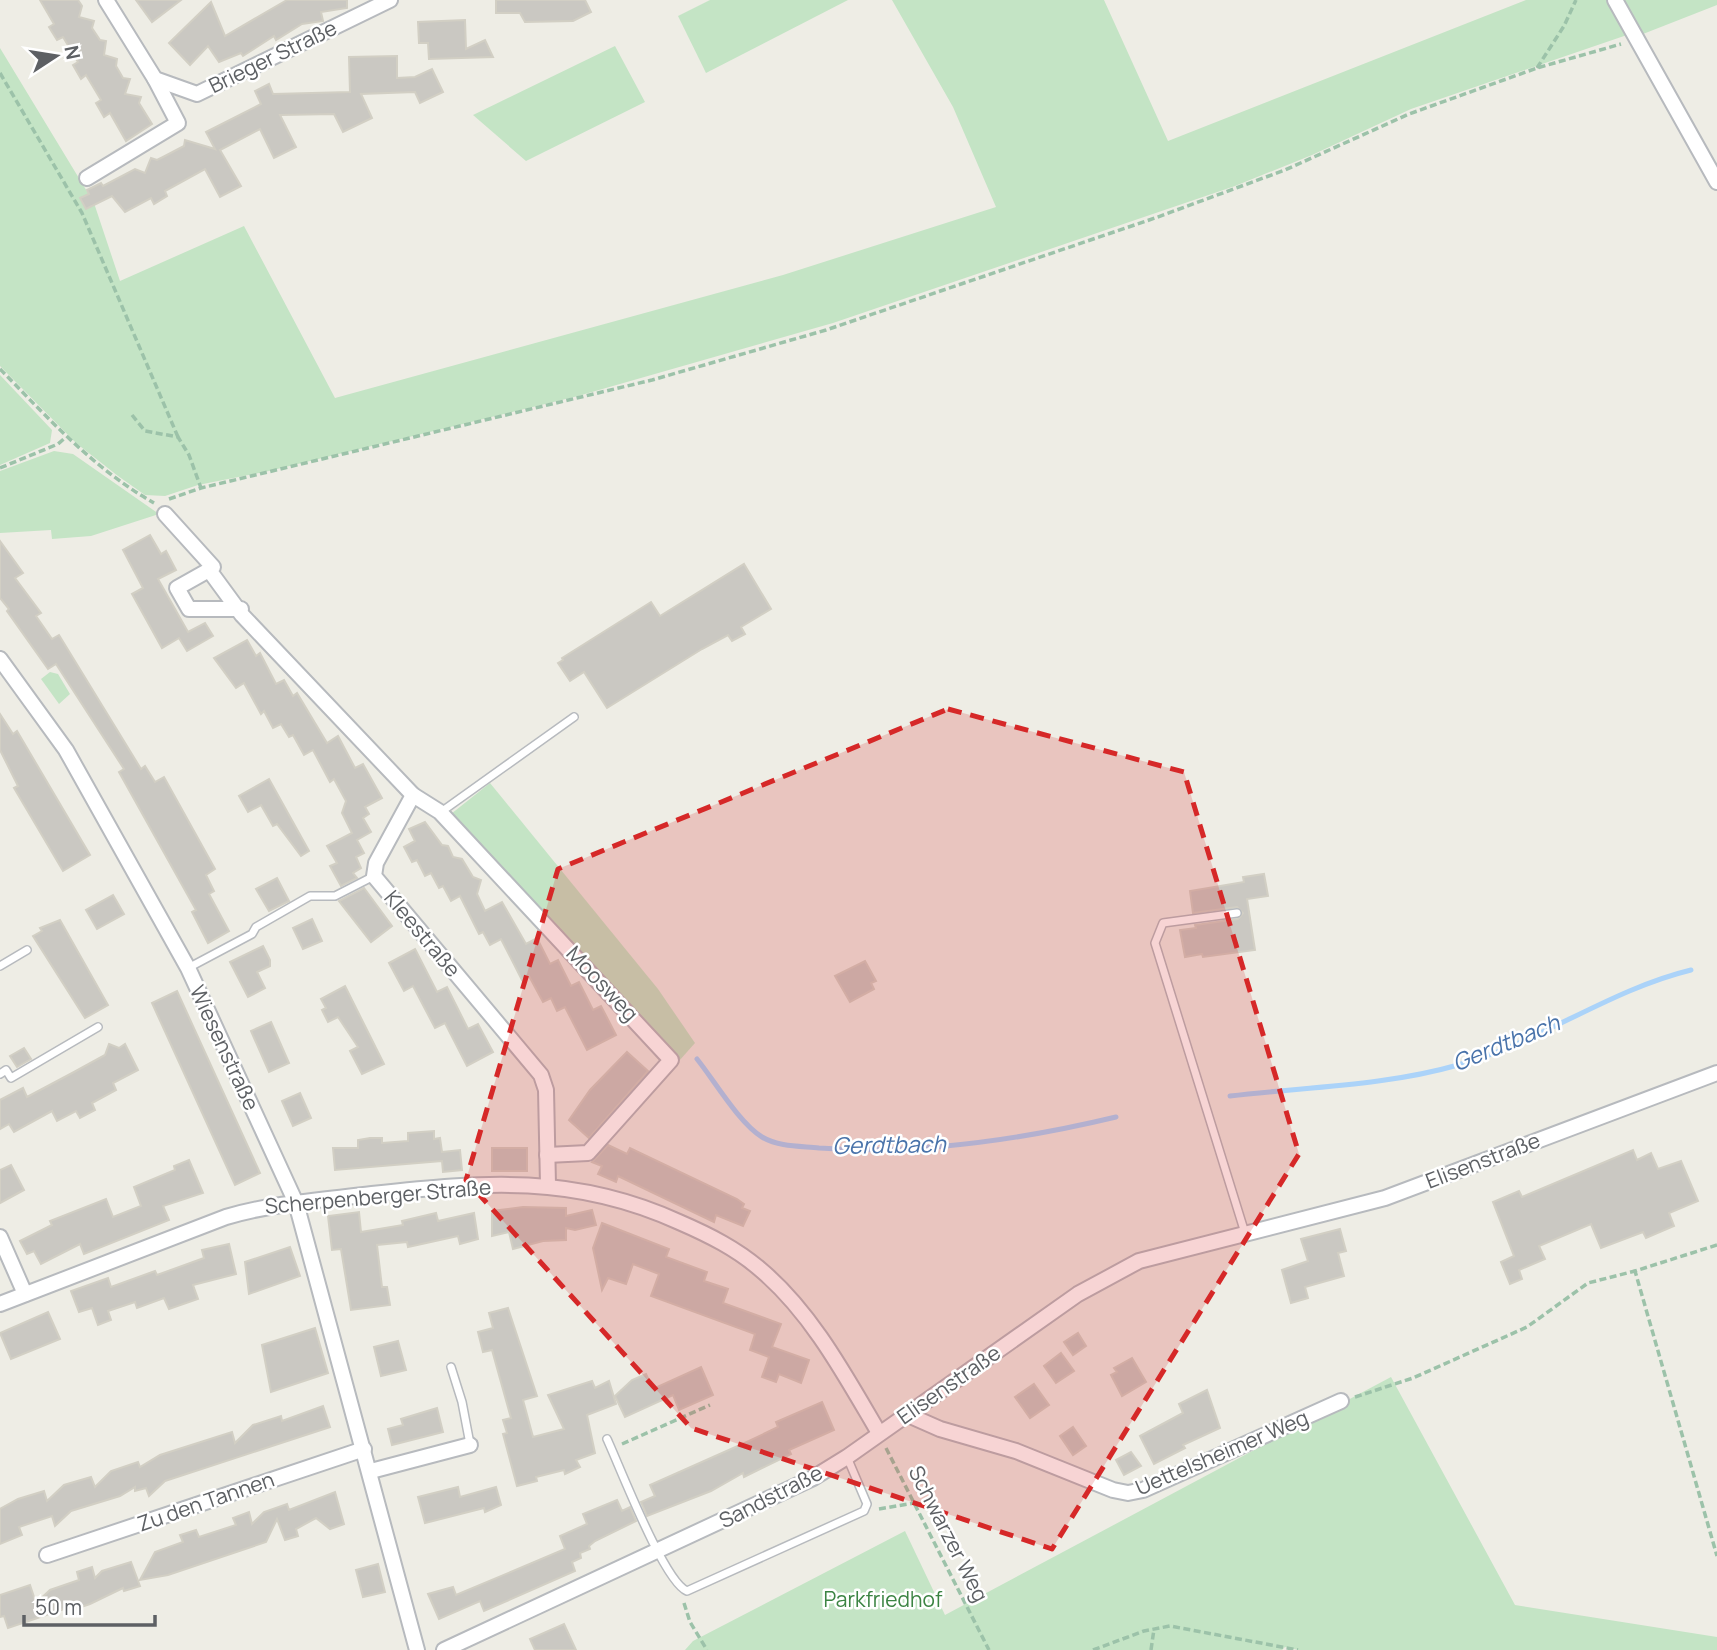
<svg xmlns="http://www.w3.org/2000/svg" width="1717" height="1650" font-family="Manrope,sans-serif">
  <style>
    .green { fill: #c4e4c5 }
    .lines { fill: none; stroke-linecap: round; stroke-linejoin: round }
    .stream { stroke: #abd3f9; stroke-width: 5 }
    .building { fill: #cac8c2; stroke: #d2cfc4; stroke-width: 2 }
    .lane-casing { stroke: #b7babe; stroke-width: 10 }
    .street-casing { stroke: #b7babe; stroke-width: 18 }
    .path { stroke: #9cc2a9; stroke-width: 3.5; stroke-dasharray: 7 3.5; stroke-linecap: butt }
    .lane { stroke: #fff; stroke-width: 7 }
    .street { stroke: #fff; stroke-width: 14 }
    .marked { fill: #d62828; fill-opacity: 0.2; stroke: #d62828; stroke-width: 5; stroke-dasharray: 14 9; stroke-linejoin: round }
    .labels { text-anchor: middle; stroke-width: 5; stroke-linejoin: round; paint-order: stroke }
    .street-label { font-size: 21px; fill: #5d6064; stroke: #fff }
    .park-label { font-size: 21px; fill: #3c8443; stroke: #fff }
    .water-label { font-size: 23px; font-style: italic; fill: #4973aa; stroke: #fff }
  </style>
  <rect width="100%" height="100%" fill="#eeede5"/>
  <g class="green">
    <polygon points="710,0 848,0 706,73 678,16"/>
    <polygon points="892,0 1104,0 1168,141 1526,0 1608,0 1627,35 1411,109 1312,155 1235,186 833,323 578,396 269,471 198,485 165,496 145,495 118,476 76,443 0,366 0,48 94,203 120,281 244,226 335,398 783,275 996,207 953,107"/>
    <polygon points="1621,0 1717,0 1717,5 1643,34"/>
    <polygon points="615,46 645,102 526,161 473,115"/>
    <polygon points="0,375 52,430 50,443 0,465"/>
    <polygon points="54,451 73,454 159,514 91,536 52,539 51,530 0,533 0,471"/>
    <polygon points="50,672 58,674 70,694 59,704 41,679"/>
    <polygon points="490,783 658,989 695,1043 679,1061 454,820 451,814"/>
    <polygon points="1391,1377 1515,1605 1717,1637 1717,1650 1298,1650 1285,1647 1282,1650 685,1650 693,1641 905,1531 945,1615"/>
  </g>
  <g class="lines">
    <g class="stream">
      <path d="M697,1059C714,1080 739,1123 762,1137C779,1147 800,1146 819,1148C918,1155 1020,1140 1116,1117"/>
      <path d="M1230,1096C1305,1087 1385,1086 1458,1065C1539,1043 1609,990 1691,970"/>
    </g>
  </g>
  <g class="building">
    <polygon points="40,0 78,0 82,6 79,17 94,21 92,28 100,40 106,41 104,55 117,59 116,66 123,78 130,79 125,94 141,97 139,103 152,124 126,141 110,113 104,117 96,103 101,100 86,75 81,79 73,65 78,62 63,37 57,40 49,27 54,24"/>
    <polygon points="136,0 181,0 152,22"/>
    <polygon points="287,0 347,0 347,8 321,12 323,21 302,24 276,40 274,36 243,56 241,53 219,62 208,46 190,65 169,43 211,2 225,36"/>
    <polygon points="496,0 585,0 591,12 573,21 525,22 520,13 496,13"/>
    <polygon points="465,20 466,49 485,40 493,57 429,59 428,43 419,43 418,22"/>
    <polygon points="397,56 397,78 415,77 432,69 443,92 420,103 415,92 361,94 372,118 343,132 334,114 280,115 296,147 274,158 260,129 220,150 241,186 220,197 205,169 165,191 167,196 154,204 151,198 125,212 112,196 86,209 80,198 89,194 87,190 101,183 103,186 135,169 145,173 151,158 157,160 163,157 184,146 185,140 215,149 206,132 261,104 255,91 269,84 273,94 350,92 349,57"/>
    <polygon points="150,535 161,554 166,551 176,570 158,579 188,632 205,623 213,636 187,651 179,638 162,648 132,594 143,588 123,550"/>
    <polygon points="0,541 23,573 15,578 41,613 36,616 52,639 59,635 141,769 145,766 155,782 164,777 215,869 206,875 214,891 209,894 229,931 208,943 192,912 196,910 119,772 124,769 56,664 48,669 7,611 9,609 0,598"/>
    <polygon points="744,564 771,609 741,627 745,634 732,641 728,635 702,649 607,708 584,672 570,681 558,663 563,660 562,658 651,602 660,616"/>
    <polygon points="247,640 256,656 260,653 276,684 284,680 293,696 297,693 327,743 338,736 355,768 363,764 382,798 365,807 369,814 363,818 371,832 357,840 364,853 356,857 361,868 353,873 357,878 341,886 330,866 337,863 327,846 352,833 342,813 346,801 334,779 330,782 313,750 304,755 293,735 289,737 281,724 273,728 264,711 261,714 244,683 236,688 214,658"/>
    <polygon points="0,714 13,734 17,731 90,855 63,871 14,788 18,786 0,750"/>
    <polygon points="269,779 309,851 301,856 277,824 273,826 261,805 248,812 239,796"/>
    <polygon points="425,822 442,845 448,846 453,857 462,859 473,877 481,880 477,894 485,911 502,902 526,944 537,938 550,964 558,960 571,986 579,982 593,1010 601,1006 616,1035 587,1050 565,1007 557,1011 551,998 543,1002 529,976 522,980 501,939 490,945 483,932 479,934 460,896 451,901 443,886 439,888 431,873 425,876 417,860 412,862 404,847 415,841 409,829"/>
    <polygon points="1264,874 1268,896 1247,899 1255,950 1203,957 1202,954 1185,957 1180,930 1196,928 1195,925 1238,919 1243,913 1237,907 1193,913 1190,891 1244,882 1243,877"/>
    <polygon points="277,878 289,901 269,911 256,889"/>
    <polygon points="364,888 392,926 371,942 339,901"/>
    <polygon points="113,895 124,914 97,929 86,910"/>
    <polygon points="312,919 322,941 303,949 293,928"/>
    <polygon points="60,920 108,1005 85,1018 33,936 42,931 40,928"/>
    <polygon points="263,946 270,960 270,966 257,972 265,988 248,997 230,962"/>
    <polygon points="415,949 437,992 447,987 468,1029 478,1024 493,1052 467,1066 445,1023 435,1028 413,986 404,991 389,963"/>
    <polygon points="865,961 876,981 871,983 874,989 850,1002 835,976"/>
    <polygon points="345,986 384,1064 362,1074 350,1051 358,1047 338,1017 328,1022 322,1010 326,1008 321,999"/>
    <polygon points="177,991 260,1173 235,1185 152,1003"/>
    <polygon points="271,1022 289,1063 269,1072 251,1031"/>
    <polygon points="109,1044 119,1048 125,1044 138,1070 113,1083 116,1090 92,1103 95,1110 80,1118 76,1111 57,1121 52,1111 14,1132 9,1124 0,1129 0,1100 23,1088 27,1097 74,1072 105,1055"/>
    <polygon points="24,1048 31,1059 17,1067 10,1056"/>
    <polygon points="627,1052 648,1071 589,1138 569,1120 590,1090"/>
    <polygon points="300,1093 311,1118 293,1126 282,1101"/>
    <polygon points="434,1131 434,1139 440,1138 442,1152 460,1150 462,1170 443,1172 442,1161 335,1170 333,1148 358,1148 358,1140 370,1138 382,1138 382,1143 408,1141 408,1133"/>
    <polygon points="608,1145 627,1154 630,1148 737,1199 744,1204 742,1208 750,1211 743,1226 716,1215 714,1222 618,1176 616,1182 598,1174 602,1166 592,1162"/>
    <rect x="492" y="1148" width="35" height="23"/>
    <polygon points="1633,1150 1637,1160 1651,1153 1658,1169 1681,1161 1698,1201 1669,1213 1674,1226 1646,1238 1643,1232 1601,1248 1591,1224 1539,1246 1545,1259 1519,1270 1522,1279 1510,1284 1501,1262 1514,1256 1493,1202 1519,1191 1522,1197"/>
    <polygon points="189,1160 203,1193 163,1206 169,1220 84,1254 80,1244 41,1264 34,1251 27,1254 20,1241 52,1225 50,1221 106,1199 113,1217 141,1206 134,1187 175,1170 174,1166"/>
    <polygon points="11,1165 24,1190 0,1203 0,1170"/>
    <polygon points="523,1207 566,1208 566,1216 592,1210 596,1225 575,1230 566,1228 566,1240 543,1241 513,1249 509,1232 492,1236 492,1211"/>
    <polygon points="359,1212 361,1232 403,1225 402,1221 436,1213 438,1221 474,1213 478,1239 460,1244 458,1236 408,1247 407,1242 377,1245 382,1287 387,1287 390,1305 351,1310 341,1249 332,1250 328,1216"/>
    <polygon points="602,1223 669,1249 666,1257 707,1272 704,1281 728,1289 723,1303 781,1324 772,1347 809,1360 801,1383 779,1374 776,1382 762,1377 769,1357 750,1350 755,1334 651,1296 659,1274 633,1264 626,1284 608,1278 602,1290 593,1248"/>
    <polygon points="1340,1229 1346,1251 1338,1253 1344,1276 1305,1287 1308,1298 1291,1303 1282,1270 1308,1261 1301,1239"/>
    <polygon points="229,1244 236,1274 193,1285 198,1299 169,1309 164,1298 137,1308 135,1302 108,1311 111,1320 98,1325 92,1308 79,1312 71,1291 108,1278 111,1287 155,1271 157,1275 204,1258 202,1250"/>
    <polygon points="290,1247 300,1276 249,1294 245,1262"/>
    <polygon points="508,1308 537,1396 523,1400 533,1437 564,1429 548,1395 592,1381 595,1388 609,1381 616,1404 587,1415 595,1453 576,1460 580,1467 565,1474 564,1470 536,1477 537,1481 517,1486 503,1434 507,1433 503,1420 511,1418 492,1350 483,1352 478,1332 493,1328 489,1313"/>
    <polygon points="48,1312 60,1339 11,1359 0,1333"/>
    <polygon points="315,1328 328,1373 271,1392 262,1345"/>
    <polygon points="1078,1333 1086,1346 1073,1355 1064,1342"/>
    <polygon points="398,1341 406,1370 381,1376 374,1347"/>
    <polygon points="1061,1353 1074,1371 1056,1383 1044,1366"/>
    <polygon points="1132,1358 1146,1382 1122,1396 1111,1375 1117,1372 1114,1368"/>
    <polygon points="701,1367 713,1395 679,1410 673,1395 625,1417 615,1396 632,1380 646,1374 653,1389"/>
    <polygon points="1034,1384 1049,1405 1030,1418 1015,1397"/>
    <polygon points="1207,1390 1220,1428 1183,1445 1185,1448 1154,1464 1140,1436 1183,1413 1179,1404"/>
    <polygon points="822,1402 834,1430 789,1450 791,1454 762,1468 744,1477 743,1473 711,1491 647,1516 641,1502 655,1496 650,1485 749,1441 778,1427 776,1422"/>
    <polygon points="323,1406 330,1427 165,1481 149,1496 146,1488 135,1491 135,1487 120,1496 71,1511 55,1526 52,1516 19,1527 22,1535 0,1544 0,1509 18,1499 44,1491 47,1501 64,1485 91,1477 95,1487 111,1471 138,1462 140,1467 160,1455 232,1432 235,1443 253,1425 281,1416 282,1421"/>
    <polygon points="437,1408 443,1432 392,1445 388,1429 403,1425 401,1419"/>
    <polygon points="1073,1427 1086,1446 1073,1455 1060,1436"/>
    <polygon points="1131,1452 1141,1466 1124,1475 1116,1460"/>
    <polygon points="458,1487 460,1497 496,1487 501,1505 485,1512 484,1508 425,1523 418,1497"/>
    <polygon points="335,1492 344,1524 330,1529 316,1518 296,1529 298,1536 285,1540 277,1519 266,1542 168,1575 140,1580 155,1552 183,1542 180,1535 196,1530 199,1537 236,1525 233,1518 249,1512 252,1524 264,1512 287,1504 289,1510"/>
    <polygon points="617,1500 622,1511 630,1507 636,1521 595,1541 589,1546 590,1549 580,1553 581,1558 572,1562 575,1571 484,1611 480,1601 439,1619 428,1594 453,1587 456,1595 565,1549 560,1536 587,1524 583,1514"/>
    <polygon points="131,1562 140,1586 124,1591 123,1588 90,1604 72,1610 70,1607 8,1628 4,1616 0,1617 0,1595 30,1585 36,1603 50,1590 79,1580 77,1572 92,1567 95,1578 102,1571"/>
    <polygon points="378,1564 385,1592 363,1597 356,1570"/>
    <polygon points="564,1624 576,1650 535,1650 530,1639"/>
  </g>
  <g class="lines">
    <g class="lane-casing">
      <g id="lane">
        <polyline points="441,812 574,717"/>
        <polyline points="1237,913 1163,923 1155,943 1245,1233"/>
        <polyline points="0,966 27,950"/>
        <polyline points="188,968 252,934 256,927 310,896 335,896 374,876"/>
        <polyline points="0,1074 6,1070 11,1078 98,1027"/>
        <polyline points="451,1367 462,1402 470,1444"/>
        <path d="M607,1439C620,1467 664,1582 687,1591L864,1511L867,1504L847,1457"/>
      </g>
    </g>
    <g class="street-casing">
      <g id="street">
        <polyline points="106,0 155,79 197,94 390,0"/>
        <polyline points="1615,0 1717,182"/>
        <polyline points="87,178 178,123 155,79"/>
        <polyline points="165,514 213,567 209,570 242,615 413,795 440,812 671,1060 588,1153 547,1155"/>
        <polyline points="209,570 177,588 189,609 241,609"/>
        <polyline points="0,659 66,750 188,968 296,1203 417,1650"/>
        <polyline points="413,795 376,863 374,876 541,1075 546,1090 548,1185"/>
        <polyline points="0,1237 25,1294"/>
        <path d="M0,1304L226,1217C273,1203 323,1200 372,1194C484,1182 574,1174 679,1222C709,1235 737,1249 761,1270C812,1313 846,1377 879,1433"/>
        <polyline points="906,1414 940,1429 1016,1451 1113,1490 1128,1493 1143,1490 1341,1401"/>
        <polyline points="371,1471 470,1445"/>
        <polyline points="47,1555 364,1449"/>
        <polyline points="444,1650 813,1478 847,1457 1078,1294 1139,1261 1385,1198 1717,1073"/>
      </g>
    </g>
    <g class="path">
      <polyline points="1537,68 1564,26 1576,0"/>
      <polyline points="0,73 82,213 178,437"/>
      <path d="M0,369C48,418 94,469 154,503"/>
      <polyline points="132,415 145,431 178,437 189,455 201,488"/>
      <polyline points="0,468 58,444 66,437"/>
      <polyline points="169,499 201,488 652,380 826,330 1155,218 1285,170 1409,114 1537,68 1621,44"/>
      <polyline points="1717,1245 1635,1271 1717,1556"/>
      <polyline points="1355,1397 1413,1378 1527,1327 1588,1283 1635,1271"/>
      <polyline points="622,1444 710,1405"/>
      <polyline points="886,1448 989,1650"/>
      <polyline points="879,1509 914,1503"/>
      <polyline points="684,1603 690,1622 707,1650"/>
      <polyline points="1093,1650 1144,1631 1170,1626 1298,1650"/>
      <polyline points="1151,1650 1154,1629"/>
    </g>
    <use href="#lane" class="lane"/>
    <use href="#street" class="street"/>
  </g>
  <path class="marked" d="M948,709L1184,772L1299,1154L1052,1549L691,1428L466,1180L558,869Z"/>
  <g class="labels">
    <g class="street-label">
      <text transform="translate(273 57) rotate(-26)" y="7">Brieger Straße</text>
      <text transform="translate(422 934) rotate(50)" y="7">Kleestraße</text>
      <text transform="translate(602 984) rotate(47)" y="7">Moosweg</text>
      <text transform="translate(224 1048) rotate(65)" y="7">Wiesenstraße</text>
      <text transform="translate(1483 1161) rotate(-21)" y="7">Elisenstraße</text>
      <text transform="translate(378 1197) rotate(-5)" y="7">Scherpenberger Straße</text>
      <text transform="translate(949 1385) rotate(-35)" y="7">Elisenstraße</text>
      <text transform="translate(1222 1453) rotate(-23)" y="7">Uettelsheimer Weg</text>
      <text transform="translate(771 1497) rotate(-27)" y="7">Sandstraße</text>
      <text transform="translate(206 1502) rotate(-19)" y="7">Zu den Tannen</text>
      <text transform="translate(948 1534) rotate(63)" y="7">Schwarzer Weg</text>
    </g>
    <g class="park-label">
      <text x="883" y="1607">Parkfriedhof</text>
    </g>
    <g class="water-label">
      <text transform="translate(1506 1043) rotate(-22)" y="8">Gerdtbach</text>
      <text transform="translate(889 1145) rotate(-1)" y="8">Gerdtbach</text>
    </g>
  </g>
  <g transform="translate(56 56) rotate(78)" stroke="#ffffff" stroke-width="5" paint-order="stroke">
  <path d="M0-5L12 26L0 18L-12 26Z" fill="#5d6064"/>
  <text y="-10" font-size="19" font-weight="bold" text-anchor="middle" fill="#5d6064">N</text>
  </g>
  <path d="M24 1615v10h131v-10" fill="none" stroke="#5d6064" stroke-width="3.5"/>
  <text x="35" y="1615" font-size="21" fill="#5d6064" stroke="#ffffff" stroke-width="5" paint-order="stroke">50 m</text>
</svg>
